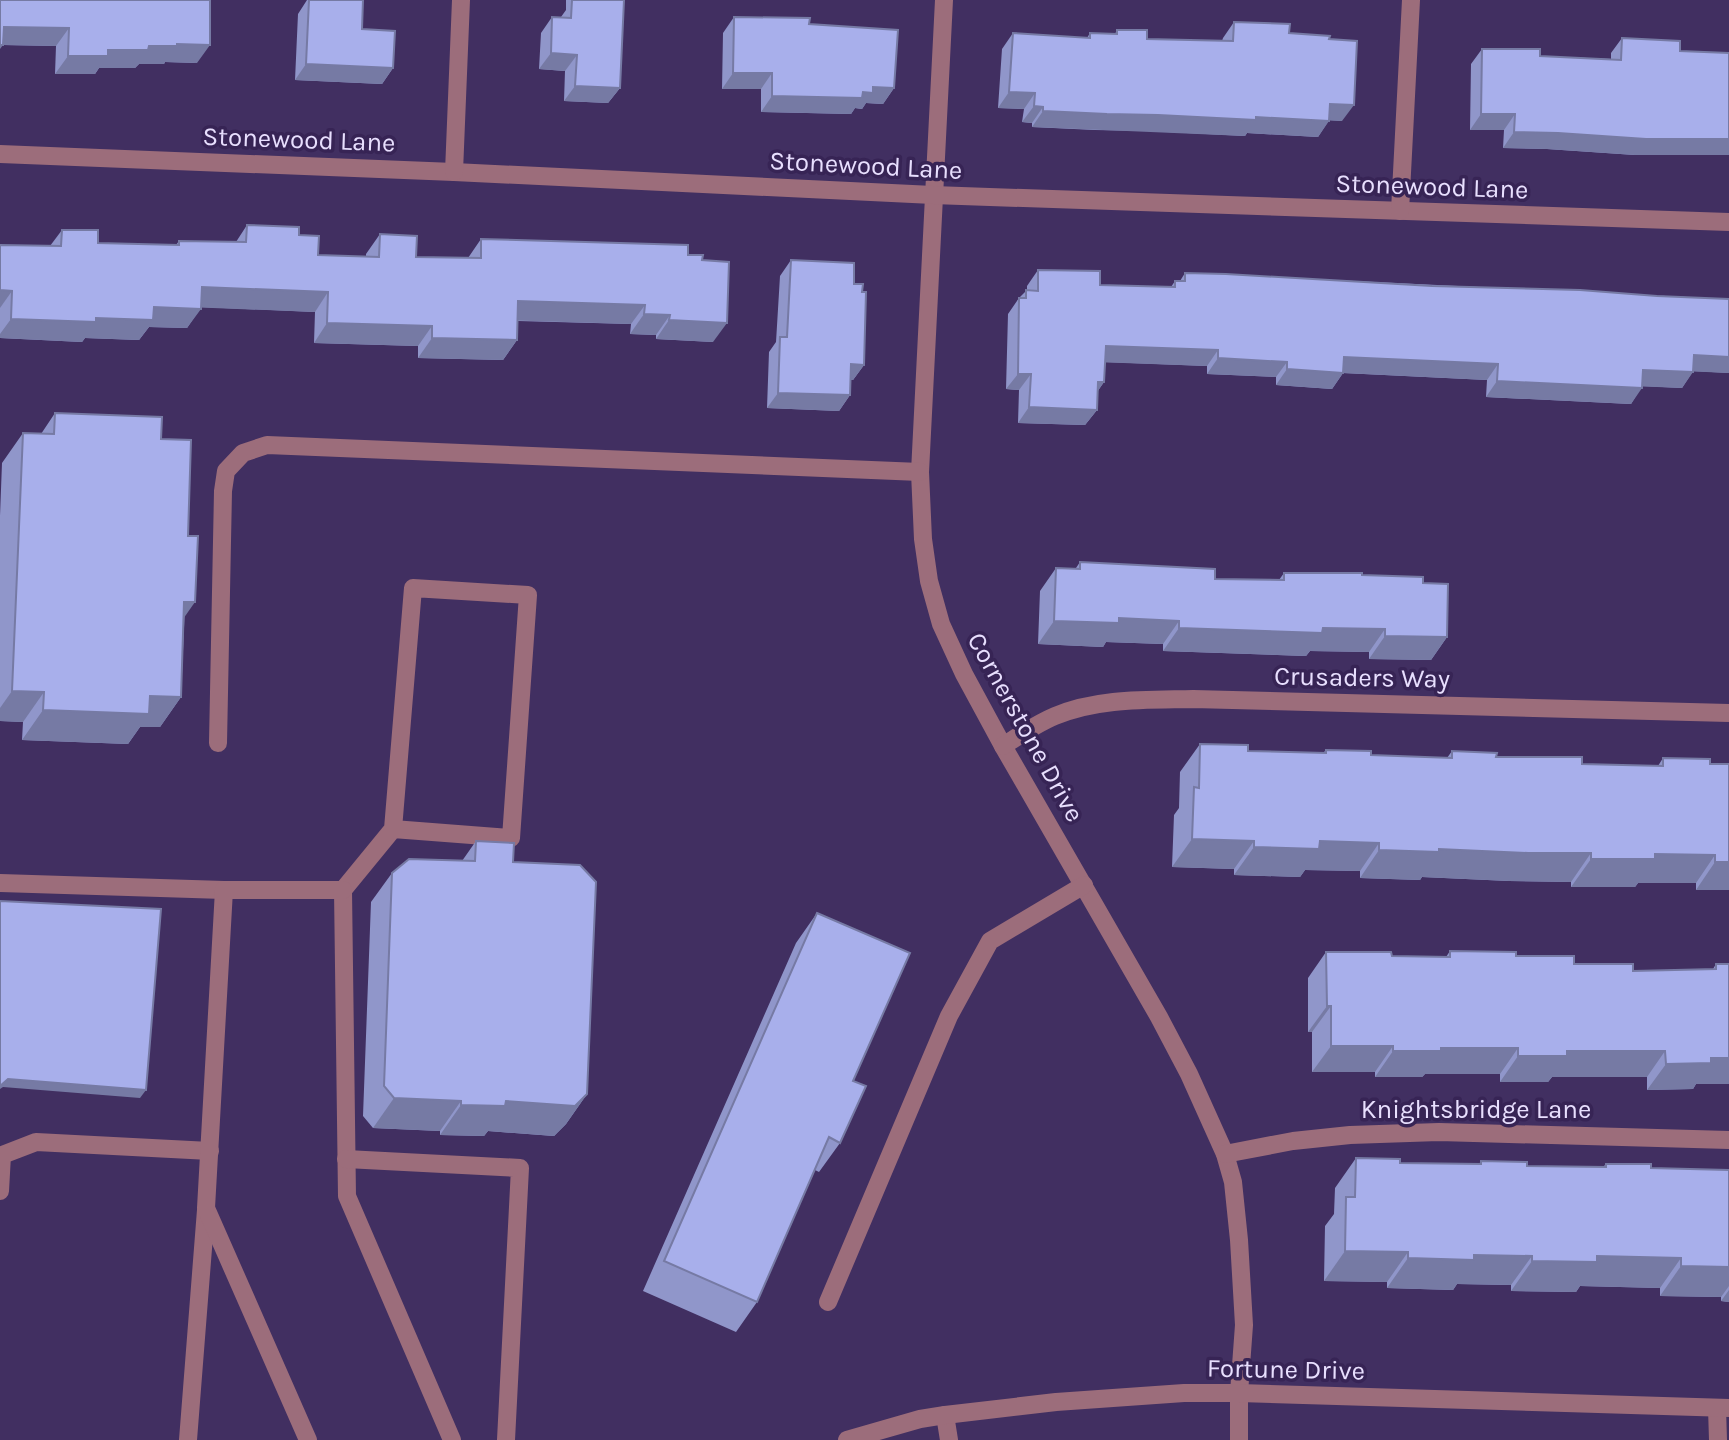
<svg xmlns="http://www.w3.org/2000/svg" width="1729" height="1440" font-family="Karla,sans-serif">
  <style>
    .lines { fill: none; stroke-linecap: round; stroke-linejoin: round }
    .minor { stroke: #9c6d7b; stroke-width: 18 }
    .wall { fill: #9096ca }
    .shaded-wall { fill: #767aa4 }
    .building { fill: #a8afeb; stroke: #767aa4; stroke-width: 2 }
    .labels { text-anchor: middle; stroke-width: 7; stroke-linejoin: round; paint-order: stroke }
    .street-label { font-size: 26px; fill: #e8dffe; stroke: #372455 }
  </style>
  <rect width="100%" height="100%" fill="#412f61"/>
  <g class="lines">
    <g class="minor">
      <polyline points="944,0 920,472 923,539 929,581 941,624 964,674 1003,746 1159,1017 1189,1074 1225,1154 1233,1182 1239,1240 1244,1325 1239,1393 1239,1440"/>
      <polyline points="0,154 454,172 933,195 1729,222"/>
      <polyline points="454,172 461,0"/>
      <polyline points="1400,211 1411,0"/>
      <polyline points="218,743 223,491 226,471 243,453 267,445 920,472"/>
      <path d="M1003,746C1020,735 1036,724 1055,716C1098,698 1146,700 1193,699L1729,713"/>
      <polyline points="393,829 511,838 528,595 413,588 393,829 343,890 347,1196 452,1440"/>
      <polyline points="0,883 224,890"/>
      <polyline points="1225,1154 1293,1141 1350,1135 1439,1132 1729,1140"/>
      <polyline points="346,1159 520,1168 506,1440"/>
      <polyline points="0,1191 2,1155 36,1142 210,1151"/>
      <polyline points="828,1302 949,1016 990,941 1084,885"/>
      <polyline points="1717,1408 1718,1440"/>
      <polyline points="945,1415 949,1440"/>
      <polyline points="188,1440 206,1210"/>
      <polyline points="308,1440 206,1208 224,890 343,890"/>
      <polyline points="847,1440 920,1419 945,1415 1056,1402 1184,1393 1239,1393 1729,1408"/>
    </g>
  </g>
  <g class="wall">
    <polygon points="0,0 197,63 165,62 164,64 139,64 135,68 99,68 95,74 55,74 56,46 3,45"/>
    <polygon points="307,0 363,0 362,29 393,68 382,84 295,80 298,14"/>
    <polygon points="566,0 624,0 620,88 608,103 564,101 565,71 539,69 541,33 552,17 561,17 566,10"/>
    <polygon points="734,17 809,24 894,88 883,104 866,103 862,109 855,108 851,114 761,112 761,89 722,89 723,33"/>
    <polygon points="1234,22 1289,33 1342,121 1329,120 1318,137 1247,133 1245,136 1147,131 1095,130 1032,127 1032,123 1022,122 1024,109 998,108 1002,49 1013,33 1087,38 1090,33 1115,34 1117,30 1147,39 1222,41 1223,38"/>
    <polygon points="1622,38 1635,155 1547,149 1503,148 1504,130 1470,130 1471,64 1482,49 1540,56 1611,59 1611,53"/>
    <polygon points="247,225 299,235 318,255 366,257 366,254 380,234 416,257 468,258 481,239 688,255 702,260 713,342 656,339 656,335 630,334 631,324 518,321 517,340 503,360 418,358 418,346 314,343 315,312 201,307 187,328 149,327 139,340 85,338 82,342 0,338 0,245 50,246 62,230 98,243 176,245 179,241 236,242"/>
    <polygon points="791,260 854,284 864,365 853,380 850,380 850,395 839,411 767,408 769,352 776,342 780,276"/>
    <polygon points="1038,270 1100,285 1171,287 1175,281 1180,281 1185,273 1729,299 1729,373 1693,371 1682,388 1642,386 1631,404 1486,397 1487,380 1343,373 1332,389 1276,385 1276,377 1207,374 1207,366 1105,362 1104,382 1097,392 1097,410 1085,425 1018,423 1019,390 1006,389 1008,314 1019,298 1027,290 1027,286"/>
    <polygon points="55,413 161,439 188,536 181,697 160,727 140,727 128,744 22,740 23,722 0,721 0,516 2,463 23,433 41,434"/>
    <polygon points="1080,562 1215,579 1279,580 1284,573 1362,575 1423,583 1447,637 1431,660 1369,659 1369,652 1310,651 1306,656 1163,651 1163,644 1106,642 1103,647 1038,644 1040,591 1056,568 1076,568"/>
    <polygon points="1200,744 1248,751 1323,753 1326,750 1371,755 1447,758 1452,751 1496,757 1582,764 1658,766 1663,758 1710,764 1729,890 1696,890 1696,883 1638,883 1635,887 1571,887 1571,882 1509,881 1422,877 1420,880 1360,878 1360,871 1305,870 1300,877 1234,875 1234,869 1172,867 1174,815 1179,808 1180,772"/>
    <polygon points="476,841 513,862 587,1094 566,1124 554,1136 488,1131 484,1136 440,1135 440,1131 373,1128 363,1116 371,902 392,873 462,861"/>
    <polygon points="817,913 853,1081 840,1143 819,1172 815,1170 757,1302 736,1332 643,1291 796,943"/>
    <polygon points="1450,951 1516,956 1633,971 1713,969 1716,964 1729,964 1729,1084 1696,1084 1693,1089 1647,1090 1647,1077 1552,1077 1548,1082 1500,1082 1500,1074 1425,1074 1422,1077 1375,1077 1375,1072 1312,1072 1312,1032 1308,1032 1308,978 1326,952 1392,956 1446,957"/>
    <polygon points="1356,1158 1400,1163 1479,1164 1481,1161 1527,1166 1603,1167 1606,1164 1651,1168 1729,1170 1729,1302 1721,1301 1721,1297 1660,1296 1660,1288 1580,1286 1576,1292 1511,1291 1511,1285 1457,1284 1453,1290 1387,1288 1387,1282 1324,1281 1325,1226 1334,1214 1335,1188"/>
  </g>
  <g class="shaded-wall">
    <polygon points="4,27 69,28 56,46 3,45 0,49 0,32"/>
    <polygon points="177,44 210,45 197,63 165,62 164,64 139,64 135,68 99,68 95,74 55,74 68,56 149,46"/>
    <polygon points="551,53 577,55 565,71 539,69"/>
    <polygon points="306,64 393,68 382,84 295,80"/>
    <polygon points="733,73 772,73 761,89 722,89"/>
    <polygon points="575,86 620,88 608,103 564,101"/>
    <polygon points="873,87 894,88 883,104 866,103 862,109 855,108 851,114 761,112 772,96 863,92"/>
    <polygon points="1009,92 1035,93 1024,109 998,108"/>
    <polygon points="1330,104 1354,105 1342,121 1319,120"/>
    <polygon points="1034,106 1043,107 1032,123 1022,122"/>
    <polygon points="1043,111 1256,117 1329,121 1318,137 1247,133 1245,136 1032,127"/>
    <polygon points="1481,114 1515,114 1504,130 1470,130"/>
    <polygon points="1514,132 1729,139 1729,155 1635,155 1547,149 1503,148"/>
    <polygon points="202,287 328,292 315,312 188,307"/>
    <polygon points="0,290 12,291 0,308"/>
    <polygon points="518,301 645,305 631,324 504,320"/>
    <polygon points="154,307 201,309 187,328 149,327 139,340 85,338 82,342 0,338 0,334 11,319 96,318"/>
    <polygon points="644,314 670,315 656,335 630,334"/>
    <polygon points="669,320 727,323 713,342 656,339"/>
    <polygon points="327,323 432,326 418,346 314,343"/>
    <polygon points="432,338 517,340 503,360 418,358"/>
    <polygon points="1106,346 1218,350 1207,366 1095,362"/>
    <polygon points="1694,355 1729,357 1729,373 1683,371"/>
    <polygon points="1344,357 1498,364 1487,380 1343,373 1332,389 1276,385 1287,369"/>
    <polygon points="1218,358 1287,362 1276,377 1207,374"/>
    <polygon points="851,364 864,365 853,380 840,380"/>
    <polygon points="1643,370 1693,372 1682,388 1632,386"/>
    <polygon points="1018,374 1031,374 1019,390 1006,389"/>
    <polygon points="1497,381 1642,388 1631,404 1486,397"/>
    <polygon points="1098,382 1104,382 1093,398"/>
    <polygon points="778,393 850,395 839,411 767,408"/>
    <polygon points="1029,407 1097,410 1085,425 1018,423"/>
    <polygon points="184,602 195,602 174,632"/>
    <polygon points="1119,618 1179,621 1163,644 1106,642 1103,647 1038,644 1054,621"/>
    <polygon points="1179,628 1323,628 1385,629 1369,652 1310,651 1306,656 1163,651"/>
    <polygon points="1385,636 1447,637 1431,660 1369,659"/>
    <polygon points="12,691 44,692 23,722 0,721 0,708"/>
    <polygon points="150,696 181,697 160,727 140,727 128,744 22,740 43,710"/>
    <polygon points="1192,839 1254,841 1234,869 1172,867"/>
    <polygon points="1320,841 1379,843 1360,871 1305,870 1300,877 1234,875 1254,847"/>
    <polygon points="1439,849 1591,853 1571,882 1509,881 1422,877 1420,880 1360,878 1379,850"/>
    <polygon points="1655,854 1715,855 1696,883 1638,883 1635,887 1571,887 1591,859"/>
    <polygon points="1715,862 1729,862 1729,890 1696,890"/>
    <polygon points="1327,1006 1331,1006 1312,1032 1308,1032"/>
    <polygon points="1331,1046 1393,1046 1375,1072 1312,1072"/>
    <polygon points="1441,1048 1518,1048 1500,1074 1425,1074 1422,1077 1375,1077 1393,1051"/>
    <polygon points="1567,1051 1665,1051 1647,1077 1552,1077 1548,1082 1500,1082 1518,1056"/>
    <polygon points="1711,1058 1729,1058 1729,1084 1696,1084 1693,1089 1647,1090 1666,1064"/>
    <polygon points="8,1079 146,1090 140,1098 3,1087 0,1089 0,1086"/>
    <polygon points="587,1094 566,1124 554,1136 488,1131 484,1136 440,1135 461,1105"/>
    <polygon points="394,1098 461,1101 440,1131 373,1128"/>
    <polygon points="1345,1251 1408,1252 1387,1282 1324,1281"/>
    <polygon points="1474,1255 1532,1256 1511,1285 1457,1284 1453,1290 1387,1288 1408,1258"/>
    <polygon points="1597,1256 1681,1258 1660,1288 1580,1286 1576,1292 1511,1291 1532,1261"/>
    <polygon points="1681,1266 1729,1267 1729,1286 1721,1297 1660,1296"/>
    <polygon points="1729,1290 1729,1302 1721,1301"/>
  </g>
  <g class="building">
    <polygon points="0,0 210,0 210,45 177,44 177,46 149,46 148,50 108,50 108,56 68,56 69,28 4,27 3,45 0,45"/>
    <polygon points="309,0 363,0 362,29 395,31 393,68 306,64"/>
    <polygon points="572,0 624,0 620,88 575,86 577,55 551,53 552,17 571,18"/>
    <polygon points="734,17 810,18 809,24 898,30 894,88 873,87 873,93 863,92 862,98 772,96 772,73 733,73"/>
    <polygon points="1234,22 1290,24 1289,33 1330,36 1329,39 1357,41 1354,105 1330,104 1329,121 1256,117 1256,120 1158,115 1107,114 1043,111 1043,107 1034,106 1035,93 1009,92 1013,33 1090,38 1090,33 1117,34 1117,30 1147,30 1147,39 1233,41"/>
    <polygon points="1622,38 1680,41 1680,51 1729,53 1729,139 1646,139 1558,133 1514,132 1515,114 1481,114 1482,49 1540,49 1540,56 1621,60"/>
    <polygon points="247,225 299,227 299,235 319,236 318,255 379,257 380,234 417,236 416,257 481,258 481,239 688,245 688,255 703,255 702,260 729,262 727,323 669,320 670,315 644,314 645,305 518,301 517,340 432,338 432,326 327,323 328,292 202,287 201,309 154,307 153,320 96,318 96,322 11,319 12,291 0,290 0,245 61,246 62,230 98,230 98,243 179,245 179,241 246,242"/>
    <polygon points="791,260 854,263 854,284 863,284 862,292 866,292 864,365 851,364 850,395 778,393 780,337 787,337"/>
    <polygon points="1038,270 1100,271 1100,285 1175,287 1175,281 1185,281 1185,273 1226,274 1432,286 1580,290 1657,296 1729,299 1729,357 1694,355 1693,372 1643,370 1642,388 1497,381 1498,364 1344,357 1343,373 1287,369 1287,362 1218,358 1218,350 1106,346 1104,382 1098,382 1097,410 1029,407 1031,374 1018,374 1019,298 1026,298 1026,290 1038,291"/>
    <polygon points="55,413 162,417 161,439 191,440 188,536 198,536 195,602 184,602 181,697 150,696 149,714 43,710 44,692 12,691 23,433 54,434"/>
    <polygon points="1080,562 1215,569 1215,579 1284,580 1284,573 1362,573 1362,575 1423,577 1423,583 1448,584 1447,637 1385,636 1385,629 1323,628 1322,633 1179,628 1179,621 1119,618 1119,623 1054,621 1056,568 1080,569"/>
    <polygon points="1200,744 1248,745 1248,751 1326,753 1326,750 1371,751 1371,755 1452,758 1452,751 1497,753 1496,757 1582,757 1582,764 1663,766 1663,758 1710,759 1710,764 1729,764 1729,862 1715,862 1715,855 1655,854 1655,859 1591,859 1591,853 1528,853 1439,849 1439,852 1379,850 1379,843 1320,841 1319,849 1254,847 1254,841 1192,839 1194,787 1199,788"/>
    <polygon points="476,841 514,843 513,862 580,865 596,882 587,1094 575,1106 506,1101 505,1106 461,1105 461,1101 394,1098 384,1086 392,873 409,859 475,861"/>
    <polygon points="0,901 161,909 146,1090 8,1079 0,1086"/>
    <polygon points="817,913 910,953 853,1081 866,1086 840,1143 829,1137 757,1302 664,1261"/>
    <polygon points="1450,951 1516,952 1516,956 1574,956 1574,964 1633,964 1633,971 1716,969 1716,964 1729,964 1729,1058 1711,1058 1711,1063 1666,1064 1665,1051 1567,1051 1567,1056 1518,1056 1518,1048 1441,1048 1441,1051 1393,1051 1393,1046 1331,1046 1331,1006 1327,1006 1326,952 1391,952 1392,956 1450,957"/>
    <polygon points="1356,1158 1400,1159 1400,1163 1481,1164 1481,1161 1527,1162 1527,1166 1606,1167 1606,1164 1651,1164 1651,1168 1729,1170 1729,1267 1681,1266 1681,1258 1597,1256 1597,1262 1532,1261 1532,1256 1474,1255 1474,1260 1408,1258 1408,1252 1345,1251 1346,1197 1355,1197"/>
  </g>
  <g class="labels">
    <g class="street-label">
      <text transform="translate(299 139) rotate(2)" y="9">Stonewood Lane</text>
      <text transform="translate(866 165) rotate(3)" y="9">Stonewood Lane</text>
      <text transform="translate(1432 186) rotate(2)" y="9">Stonewood Lane</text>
      <text transform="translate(1362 677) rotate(1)" y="9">Crusaders Way</text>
      <text transform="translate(1026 727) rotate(61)" y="9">Cornerstone Drive</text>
      <text x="1476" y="1118">Knightsbridge Lane</text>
      <text transform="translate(1286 1369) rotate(1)" y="9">Fortune Drive</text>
    </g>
  </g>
</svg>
